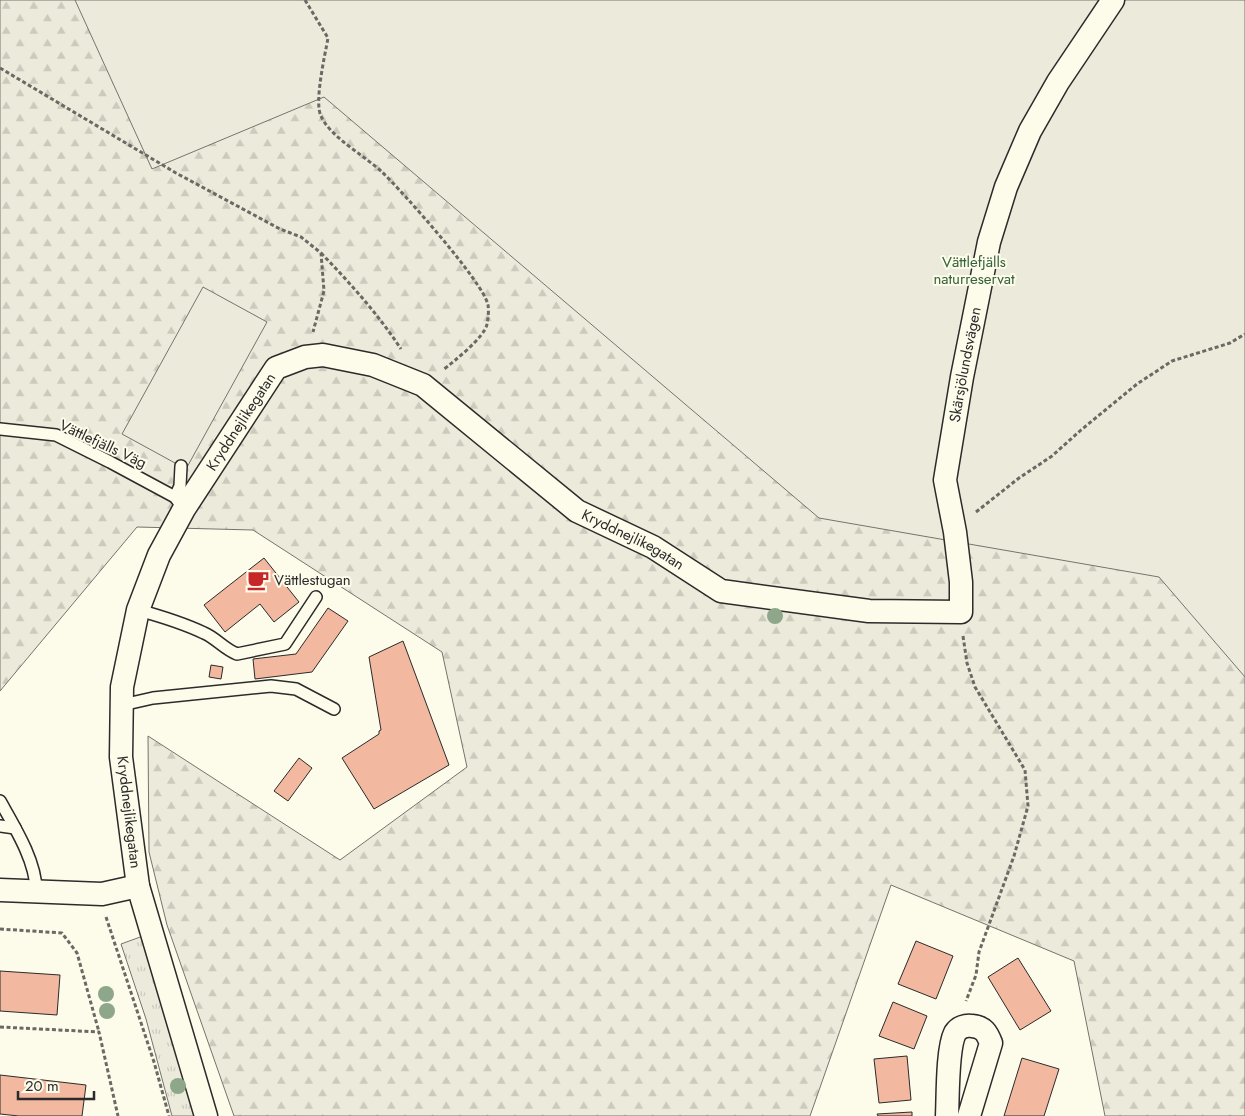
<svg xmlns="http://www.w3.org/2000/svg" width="1245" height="1116" font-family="Jost,sans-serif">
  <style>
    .grass { fill: url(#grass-tufts); stroke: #74746e }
    .forest { fill: url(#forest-firs); stroke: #74746e }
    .green { fill: #ecebdb; stroke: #74746e }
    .parking { fill: #eceadb; stroke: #74746e }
    .building { fill: #f2b8a0; stroke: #2b2b2b }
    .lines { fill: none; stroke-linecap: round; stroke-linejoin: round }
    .lane-casing { stroke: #2b2b2b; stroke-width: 14 }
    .street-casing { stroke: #2b2b2b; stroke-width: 25 }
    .path { stroke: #6a6964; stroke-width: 3; stroke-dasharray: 4 2.5; stroke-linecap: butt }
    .lane { stroke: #fdfbea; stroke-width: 11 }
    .street { stroke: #fdfbea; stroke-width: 22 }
    .tree { fill: #8ea78a }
    .labels { text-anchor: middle; stroke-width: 4; stroke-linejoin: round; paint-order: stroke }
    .park-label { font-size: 15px; fill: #34623c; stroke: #fdfbea }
    .street-label { font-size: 15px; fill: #2b2b2b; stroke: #fdfbea }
    .poi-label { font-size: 15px; fill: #2b2b2b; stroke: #fdfbea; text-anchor: start }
  </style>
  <defs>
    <pattern id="grass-tufts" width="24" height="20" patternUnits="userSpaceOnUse" patternTransform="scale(1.25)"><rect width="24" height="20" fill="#ecebdb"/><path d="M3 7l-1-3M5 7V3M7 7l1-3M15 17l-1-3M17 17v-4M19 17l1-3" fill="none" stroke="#cbcabc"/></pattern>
    <pattern id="forest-firs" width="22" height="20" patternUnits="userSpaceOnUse" patternTransform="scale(1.25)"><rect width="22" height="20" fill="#ecebdb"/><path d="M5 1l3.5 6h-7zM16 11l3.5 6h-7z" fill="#cbcabc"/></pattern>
  </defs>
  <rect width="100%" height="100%" fill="#fdfbea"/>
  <polygon class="grass" points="143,936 194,1116 172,1116 146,1019 121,944"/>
  <polygon class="forest" points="0,0 1245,0 1245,1116 1105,1116 1074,961 891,885 810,1116 234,1116 167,925 149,852 148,736 340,860 467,767 442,652 253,530 137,527 0,691"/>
  <polygon class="green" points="75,0 1245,0 1245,677 1159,577 819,518 324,97 152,169"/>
  <polygon class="parking" points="203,287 267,322 186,469 122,434"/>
  <g class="building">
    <polygon points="264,558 299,602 274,622 260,604 225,632 204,605"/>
    <polygon points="328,608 348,621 312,672 255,679 253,659 296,654"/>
    <polygon points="403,641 449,765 374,809 342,758 379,734 379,731 381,730 369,657"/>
    <polygon points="211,665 223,667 221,679 209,677"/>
    <polygon points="299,758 312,768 288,801 274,791"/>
    <polygon points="916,941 953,956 936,999 898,984"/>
    <polygon points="1018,958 1051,1011 1020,1030 988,977"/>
    <polygon points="0,971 60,975 57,1015 0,1011"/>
    <polygon points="893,1002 927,1016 914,1049 879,1036"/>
    <polygon points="907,1056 911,1100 879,1103 874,1059"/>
    <polygon points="1022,1058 1059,1069 1044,1116 1004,1116"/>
    <polygon points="0,1075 86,1085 82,1116 19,1116 0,1114"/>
    <polygon points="912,1112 912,1116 878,1116 877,1114"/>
  </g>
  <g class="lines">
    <g class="lane-casing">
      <g id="lane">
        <polyline points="0,429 56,435 110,462 175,497 184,509"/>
        <polyline points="175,497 180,486 181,466"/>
        <path d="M138,610C160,616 183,623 204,633C216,638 224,649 237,654L285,644L316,597"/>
        <polyline points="122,705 153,698 271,686 296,689 334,709"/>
        <path d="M0,801C14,826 36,861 36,890"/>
        <polyline points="0,826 15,828"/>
      </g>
    </g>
    <g class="street-casing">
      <g id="street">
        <polyline points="0,890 102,894 138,886"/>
        <path id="s1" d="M206,1116L138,886L121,757L122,687L138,610L159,555L184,509L276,368L305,357L323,355L373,365L423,385L577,511L653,547L721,591L869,611L961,612V582L955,532L945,480L962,377L989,242L1006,187L1030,131L1058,82L1113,0"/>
        <path d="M947,1116C948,1097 947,1049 955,1033C959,1027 966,1025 972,1026C984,1027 987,1033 991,1043L969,1116"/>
      </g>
    </g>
    <g class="path">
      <path d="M305,0L328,38C325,55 314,102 321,116C330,137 365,156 382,172C402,191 484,283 488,305C489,311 488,319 487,324C485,337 453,362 443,370"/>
      <polyline points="0,68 176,173 280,229 301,237 321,253 324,291 313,332"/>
      <path d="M321,253C350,283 378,314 401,349"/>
      <polyline points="976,512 1019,478 1052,456 1081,430 1137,384 1172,361 1230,343 1245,334"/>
      <polyline points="963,636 967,663 975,687 1025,770 1028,806 1014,856 979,952 976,975 966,1001"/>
      <polyline points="106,917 154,1062 169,1116"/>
      <polyline points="0,929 62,933 77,953 99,1032"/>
      <polyline points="0,1027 99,1032 118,1116"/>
    </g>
    <use href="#lane" class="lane"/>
    <use href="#street" class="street"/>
  </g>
  <g class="tree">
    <circle cx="775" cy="616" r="8"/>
    <circle cx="106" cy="994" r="8"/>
    <circle cx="107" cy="1011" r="8"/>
    <circle cx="178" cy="1086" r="8"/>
  </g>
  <defs>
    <g id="cafe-bare" transform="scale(1.725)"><path d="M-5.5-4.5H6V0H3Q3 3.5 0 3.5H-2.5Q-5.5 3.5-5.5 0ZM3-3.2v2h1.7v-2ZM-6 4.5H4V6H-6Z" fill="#c62828" stroke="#fdfbea" stroke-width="2.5" paint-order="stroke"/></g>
  </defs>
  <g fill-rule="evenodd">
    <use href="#cafe-bare" x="258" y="580"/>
  </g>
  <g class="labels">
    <g class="park-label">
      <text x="974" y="267">Vättlefjälls<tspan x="974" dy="17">naturreservat</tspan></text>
    </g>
    <g class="street-label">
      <text dy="5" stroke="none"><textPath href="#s1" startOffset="1808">Skärsjölundsvägen</textPath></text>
      <text dy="5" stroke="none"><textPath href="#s1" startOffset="734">Kryddnejlikegatan</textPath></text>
      <text transform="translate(103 444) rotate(25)" y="5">Vättlefjälls Väg</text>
      <text dy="5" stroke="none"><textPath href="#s1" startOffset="1214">Kryddnejlikegatan</textPath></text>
      <text transform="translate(129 812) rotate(83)" y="5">Kryddnejlikegatan</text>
    </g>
    <g class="poi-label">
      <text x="274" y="585">Vättlestugan</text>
    </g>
  </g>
  <path d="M18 1091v8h76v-8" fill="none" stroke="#2b2b2b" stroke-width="2.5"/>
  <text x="25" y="1091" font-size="15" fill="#2b2b2b" stroke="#fdfbea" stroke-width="4" paint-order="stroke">20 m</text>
</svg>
